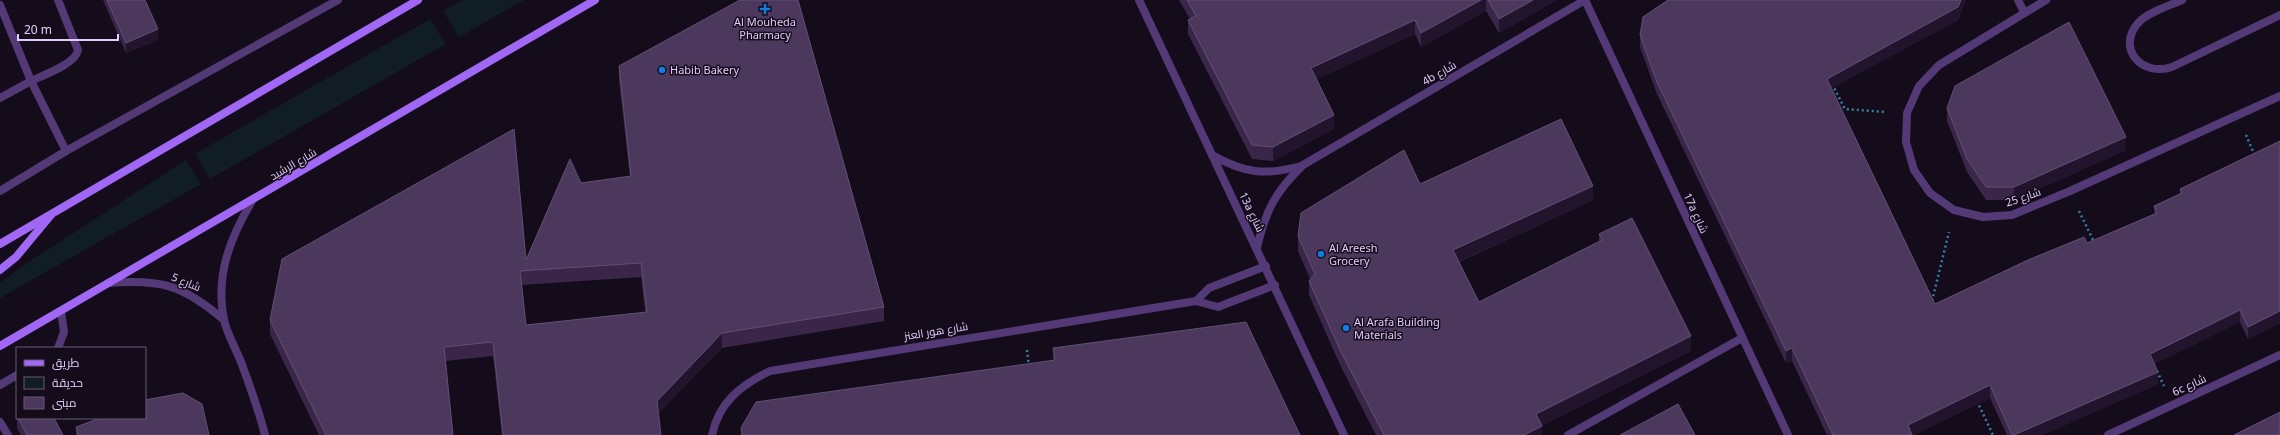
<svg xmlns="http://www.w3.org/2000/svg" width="2280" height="435" font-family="'Noto Sans',Cairo,sans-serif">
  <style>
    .green { fill: #101d25 }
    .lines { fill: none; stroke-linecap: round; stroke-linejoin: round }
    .path { stroke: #3481a5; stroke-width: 2.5; stroke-dasharray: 2 3; stroke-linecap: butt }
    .service { stroke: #533a77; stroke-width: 8 }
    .minor { stroke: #533a77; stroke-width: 8 }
    .tertiary { stroke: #533a77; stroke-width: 8 }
    .secondary { stroke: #a068f5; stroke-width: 8 }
    .wall { fill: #3a2648; fill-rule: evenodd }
    .shaded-wall { fill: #23142e }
    .building { fill: #4c385c; stroke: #634f75; fill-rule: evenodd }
    .poi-dot { fill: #0f7ee2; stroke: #140c1b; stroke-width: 1.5 }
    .labels { text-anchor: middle; stroke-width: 3; stroke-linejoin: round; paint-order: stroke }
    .poi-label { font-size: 11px; fill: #e2cafb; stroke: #140c1b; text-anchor: start }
    .street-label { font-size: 11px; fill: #e2cafb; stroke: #140c1b }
  </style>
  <rect width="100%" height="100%" fill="#140c1b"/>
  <g class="green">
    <polygon points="462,0 524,0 459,37 443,11"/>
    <polygon points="430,19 446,44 210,179 195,154"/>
    <polygon points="186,160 201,184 0,298 0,283 30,261"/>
  </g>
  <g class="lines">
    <g class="path">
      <polyline points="1832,84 1845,109 1886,112"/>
      <polyline points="2246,135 2255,156"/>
      <polyline points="2079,211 2094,242"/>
      <polyline points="1932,301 1949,232"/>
      <polyline points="1027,350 1029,367"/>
      <polyline points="2157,371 2164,386"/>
      <polyline points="1977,401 1993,435"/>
    </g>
    <g class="service">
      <path d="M2182,0C2169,6 2148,12 2138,23C2116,49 2142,77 2172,67L2280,15"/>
      <path d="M0,5L31,81C43,75 76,64 78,50L58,0"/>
      <polyline points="0,98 31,81 66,151"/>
      <polyline points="0,191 66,151 338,0"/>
      <polyline points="58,348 64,332 61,311"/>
      <polyline points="0,385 17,375"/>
      <polyline points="0,422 8,435"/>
      <polyline points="1568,435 1742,338"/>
    </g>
    <g class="minor">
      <polyline points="1585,0 1788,435"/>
      <polyline points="2018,0 2024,12"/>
      <polyline points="2046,0 1939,65 1919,86 1907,113 1906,142 1914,170 1930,193 1954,210 1983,217 2012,215 2070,191 2280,96"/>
      <path d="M1212,155C1244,173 1265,176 1301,166"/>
      <path d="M252,201C230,238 215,276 224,320C227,334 236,349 241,362C250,386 259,411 265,435"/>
      <path d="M1257,248C1265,211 1276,191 1303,165L1585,0"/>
      <path d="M108,283C162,279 183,285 224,320"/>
      <polyline points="1196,301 1209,288 1266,266"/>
      <path d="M712,435C719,402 741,385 770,371L1196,301L1218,307L1275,285"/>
      <polyline points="2108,435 2280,355"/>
    </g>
    <polyline class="tertiary" points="1139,0 1344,435"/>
    <g class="secondary">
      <polyline points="0,244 418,0"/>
      <polyline points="0,270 16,257 51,215"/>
      <polyline points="0,346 595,0"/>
    </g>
  </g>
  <g class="wall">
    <polygon points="103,0 145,0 158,40 126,53"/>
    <polygon points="1179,0 1557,0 1499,33 1486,11 1421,47 1415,34 1317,79 1334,129 1273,161 1252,159 1188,34 1188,20 1190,19"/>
    <polygon points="1965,0 1965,2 1958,20 1831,88 1935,304 2087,243 2154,214 2154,206 2180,194 2180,189 2280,141 2280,323 2248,339 2240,322 2154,364 2158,384 2042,435 2007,435 1990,398 1913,435 1827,435 1792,361 1786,363 1657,94 1640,47 1640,35"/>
    <path d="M619,66L884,307V321L722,348L658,413L661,435H502L493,356L446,361L453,435H319L270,334V320L526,260L581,183L630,177L619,80ZM641,277L645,312L526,325L522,285Z"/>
    <polygon points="1947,108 2126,150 2014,200 1986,200 1967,172 1947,121"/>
    <polygon points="1420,184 1593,200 1459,262 1479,302 1599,242 1599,234 1691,351 1541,426 1542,435 1376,435 1341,367 1309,295 1309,281 1310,279 1298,251 1298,236"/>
    <polygon points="1053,348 1300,435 741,435 741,428 1053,361"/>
    <polygon points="17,418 63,435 21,435 17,428"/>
    <polygon points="76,427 209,435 76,435"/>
  </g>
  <g class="shaded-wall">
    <polygon points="1481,0 1486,0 1486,11 1421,47 1421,33"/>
    <polygon points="1533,0 1557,0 1499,33 1499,19"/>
    <polygon points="1961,0 1965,0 1965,2 1958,20 1827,91 1827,79"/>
    <polygon points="1415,20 1415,34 1311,82 1311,68"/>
    <polygon points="158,29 158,40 126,53 126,43"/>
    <polygon points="1334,115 1334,129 1273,161 1273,147"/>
    <polygon points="2126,137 2126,150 2014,200 2014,187"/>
    <polygon points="1593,186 1593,200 1453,264 1453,250"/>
    <polygon points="2240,310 2240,322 2150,366 2150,354"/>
    <polygon points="2280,311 2280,323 2248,339 2248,327"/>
    <polygon points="722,333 722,348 657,415 657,401"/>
    <polygon points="1691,336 1691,351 1536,429 1536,414"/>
    <polygon points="1792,348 1792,361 1786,363 1786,351"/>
    <polygon points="2158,372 2158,384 2042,435 2014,435"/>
    <polygon points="1990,385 1990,398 1913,435 1908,435 1908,425"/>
    <polygon points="1542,426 1542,435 1524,435"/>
  </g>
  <g class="building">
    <polygon points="107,0 145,0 158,29 126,43"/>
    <path d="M740,0H798L884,307L722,333L657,401L661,435H503L493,342L444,347L453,435H326L270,320L282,259L514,129L526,260L570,159L581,183L631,176L619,66ZM641,263L647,312L526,325L520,271Z"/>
    <polygon points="1187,0 1481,0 1421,33 1415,20 1311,68 1334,115 1273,147 1252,145 1188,20 1196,16"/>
    <polygon points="1488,0 1533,0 1499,19"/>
    <polygon points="1668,0 1961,0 1958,7 1827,79 1935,304 2028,260 2084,237 2087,243 2157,213 2154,206 2182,193 2180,189 2280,141 2280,311 2248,327 2240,310 2150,354 2158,372 2014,435 2012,435 1990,385 1908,425 1912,435 1833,435 1792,348 1786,351 1657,82 1640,35 1643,17"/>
    <polygon points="2069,22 2126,137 2014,187 1986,187 1967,159 1947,108 1955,86"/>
    <polygon points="1561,119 1593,186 1453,250 1479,302 1602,240 1599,234 1632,218 1691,336 1536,414 1542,426 1524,435 1384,435 1341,352 1309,281 1315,274 1298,236 1301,213 1404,150 1420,184"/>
    <polygon points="1246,322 1300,435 742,435 741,428 756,402 1055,360 1053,348"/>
    <polygon points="183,393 202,404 209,435 78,435 76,427 100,418 145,418 145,400"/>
    <polygon points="1678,404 1695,435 1620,435"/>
    <polygon points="2280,412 2280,435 2234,435"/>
    <polygon points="18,418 54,418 63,435 27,435"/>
  </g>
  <g class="poi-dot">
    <path d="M763 3h4v4h4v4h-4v4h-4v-4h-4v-4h4z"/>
    <circle cx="662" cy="70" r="4"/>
    <circle cx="1321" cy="254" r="4"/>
    <circle cx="1346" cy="328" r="4"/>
  </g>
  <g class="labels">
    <g class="poi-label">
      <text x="765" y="26" text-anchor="middle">Al Mouheda<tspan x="765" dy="13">Pharmacy</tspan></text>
      <text x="670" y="74">Habib Bakery</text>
      <text x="1329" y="252">Al Areesh<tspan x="1329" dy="13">Grocery</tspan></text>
      <text x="1354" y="326">Al Arafa Building<tspan x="1354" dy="13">Materials</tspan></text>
    </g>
    <g class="street-label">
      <text transform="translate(1439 73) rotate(-30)" y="4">4b شارع</text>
      <text transform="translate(293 164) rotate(-30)" y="4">شارع الرشيد</text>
      <text transform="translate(2023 197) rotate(-19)" y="4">شارع 25</text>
      <text transform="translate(1252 212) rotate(64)" y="4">13a شارع</text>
      <text transform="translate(1696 213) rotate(65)" y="4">17a شارع</text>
      <text transform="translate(186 282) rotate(22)" y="4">شارع 5</text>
      <text transform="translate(936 331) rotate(-9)" y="4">شارع هور العنز</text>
      <text transform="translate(2189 385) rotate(-25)" y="4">6c شارع</text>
    </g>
  </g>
  <rect x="16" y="347" width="130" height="72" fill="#140c1b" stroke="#665875"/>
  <rect x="24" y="360" width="20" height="6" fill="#a068f5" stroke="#665875"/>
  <text x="52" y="367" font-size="12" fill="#e2cafb">طريق</text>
  <rect x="24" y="377" width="20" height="12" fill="#101d25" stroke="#665875"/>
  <text x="52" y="387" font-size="12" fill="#e2cafb">حديقة</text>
  <rect x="24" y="397" width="20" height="12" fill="#4c385c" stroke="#665875"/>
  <text x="52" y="407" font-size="12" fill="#e2cafb">مبنى</text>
  <path d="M18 34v6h100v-6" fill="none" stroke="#e2cafb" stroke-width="2"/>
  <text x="24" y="34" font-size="12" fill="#e2cafb" stroke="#140c1b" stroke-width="3" paint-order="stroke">20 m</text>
</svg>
